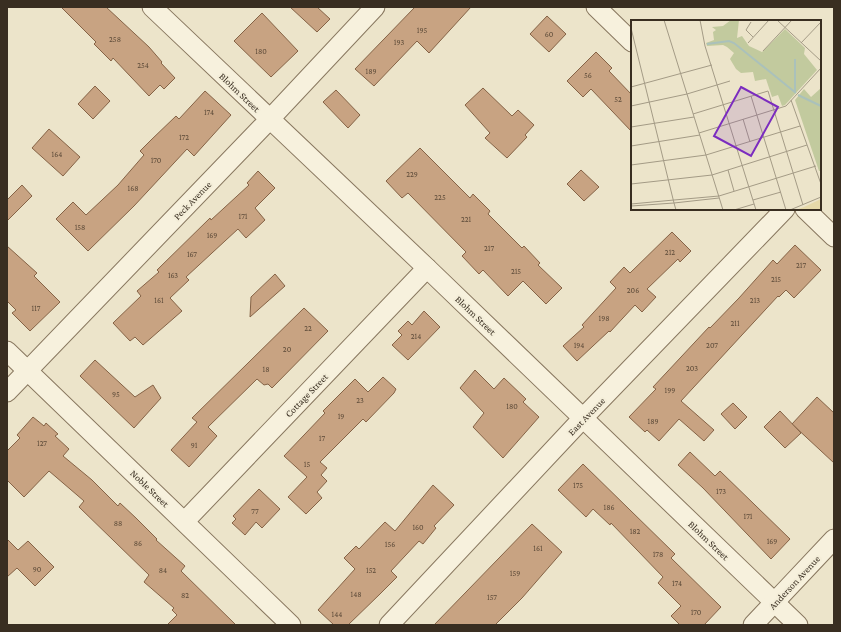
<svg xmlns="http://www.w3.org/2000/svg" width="841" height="632" font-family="'Crimson Pro',serif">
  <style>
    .building { fill: #c8a382; stroke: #856346 }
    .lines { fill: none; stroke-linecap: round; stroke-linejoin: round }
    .minor-casing { stroke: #88775f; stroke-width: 21 }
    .minor { stroke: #f7f1dd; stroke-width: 19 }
    .labels { text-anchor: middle; stroke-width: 4; stroke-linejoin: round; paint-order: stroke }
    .number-label { font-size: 8px; fill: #5d4b39 }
    .street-label { font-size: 10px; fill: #392e21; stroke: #f4eed9 }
    .inset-river { fill: none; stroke: #aac1bb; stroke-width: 2 }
    .inset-road { fill: none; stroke: #a49b86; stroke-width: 1 }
    .view { fill: #7b2cbf; fill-opacity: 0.15; stroke: #7b2cbf; stroke-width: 2 }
    .inset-edge { fill: none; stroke: #392e21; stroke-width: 2 }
  </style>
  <rect width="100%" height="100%" fill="#ece4ca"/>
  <g class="building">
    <polygon points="61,7 106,7 149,47 162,62 161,63 175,78 164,89 160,85 149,96 113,58 111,61 94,44 96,42"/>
    <polygon points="290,7 317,7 330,19 317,32"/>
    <polygon points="415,7 471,7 429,53 417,41 374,86 355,69"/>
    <polygon points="262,13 298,51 271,77 234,41"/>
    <polygon points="547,16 566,34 549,52 530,34"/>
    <polygon points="596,52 612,68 609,71 632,95 632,132 591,89 583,97 567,81"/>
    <polygon points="95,86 110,101 93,119 78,104"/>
    <polygon points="483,88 512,116 518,110 534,125 525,135 527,137 507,158 485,138 490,133 465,105"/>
    <polygon points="336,90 360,115 348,128 323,102"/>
    <polygon points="205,91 231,115 194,156 187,149 134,206 88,251 56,219 73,202 86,215 118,185 144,155 140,151 151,140 176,116 179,119"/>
    <polygon points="49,129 80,157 63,176 32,148"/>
    <polygon points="420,148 470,198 473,194 490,211 488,214 522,248 524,246 540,263 538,265 562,288 546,304 523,281 508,296 483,270 479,274 462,256 466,252 408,193 402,198 386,181"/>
    <polygon points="581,170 599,187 584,201 567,184"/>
    <polygon points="258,171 275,188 255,208 265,220 246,238 238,229 186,277 189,280 170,298 182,311 143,345 135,337 130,341 113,323 141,296 137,291 159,272 157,270 210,218 211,220 249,185 247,183"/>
    <polygon points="22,185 32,196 7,221 7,200"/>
    <polygon points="672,232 691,251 680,262 678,259 647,289 656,297 642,312 635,305 610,332 609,331 577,361 563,346 584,327 582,325 616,288 610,282 624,267 630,273"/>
    <polygon points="795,245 821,270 794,298 786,290 779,297 778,296 681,401 714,430 704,441 679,419 659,441 647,430 645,432 629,417 656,389 653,387 709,327 710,328 739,298 773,260 777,264"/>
    <polygon points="7,246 37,273 34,276 60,302 30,331 12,313 16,310 7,301"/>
    <polygon points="275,274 285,286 250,317 251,297"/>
    <polygon points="304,308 328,331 272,388 268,384 264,385 257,379 208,427 217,436 189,467 171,450 197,422 192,418"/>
    <polygon points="424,311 440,327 408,360 392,345 402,335 398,331 408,321 412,325"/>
    <polygon points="95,360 135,397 153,385 161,398 134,428 80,376"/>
    <polygon points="475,370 494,389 504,378 526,399 523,402 539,417 503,458 473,427 484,413 460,388"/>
    <polygon points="383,377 396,389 394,393 366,422 363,419 320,462 327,468 321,475 327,481 317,492 322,498 306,514 288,497 307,477 284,456 325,413 323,411 355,379 368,392"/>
    <polygon points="817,397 834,413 834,463 792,424"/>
    <polygon points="733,403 747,417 735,429 721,414"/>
    <polygon points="780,411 801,433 785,448 764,427"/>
    <polygon points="33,417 44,426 46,423 58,434 55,436 69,449 63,456 92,480 118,506 120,503 136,518 157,539 156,540 185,566 181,571 236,625 167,625 177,615 172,610 174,608 144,582 149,575 79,507 84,501 49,471 24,497 7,480 7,451 20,438 17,435"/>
    <polygon points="690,452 715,476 720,471 790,539 771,559 703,488 678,465"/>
    <polygon points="583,464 675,554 671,558 721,607 704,625 680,625 671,616 681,606 658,583 663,577 611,523 610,525 593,509 586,517 558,490"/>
    <polygon points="433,485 454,505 434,526 436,528 423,544 419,541 391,571 397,577 380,594 348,625 334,625 318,610 355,569 344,558 356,546 359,549 385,522 395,531"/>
    <polygon points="259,489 280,509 262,528 256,522 245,535 232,523 236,519 233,516"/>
    <polygon points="532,524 562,552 522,598 495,625 434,625"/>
    <polygon points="7,539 18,550 28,541 54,567 35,586 17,568 7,577"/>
  </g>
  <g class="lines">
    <g class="minor-casing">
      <g id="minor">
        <polyline points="152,7 427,268 798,625"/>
        <polyline points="596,7 632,42"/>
        <polyline points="805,209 834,237"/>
        <polyline points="7,351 291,625"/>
        <polyline points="7,392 269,120 375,7"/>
        <polyline points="185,521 427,268"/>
        <polyline points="389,625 583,418 785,209"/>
        <polyline points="753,625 834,539"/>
      </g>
    </g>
    <use href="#minor" class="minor"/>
  </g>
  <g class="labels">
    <g class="number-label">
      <text x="422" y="33">195</text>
      <text x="549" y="37">60</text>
      <text x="115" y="42">258</text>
      <text x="399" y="45">193</text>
      <text x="261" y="54">180</text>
      <text x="143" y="68">254</text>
      <text x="371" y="74">189</text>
      <text x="588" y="78">56</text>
      <text x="618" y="102">52</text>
      <text x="209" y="115">174</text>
      <text x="184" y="140">172</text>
      <text x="57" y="157">164</text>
      <text x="156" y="163">170</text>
      <text x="412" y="177">229</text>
      <text x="133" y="191">168</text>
      <text x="440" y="200">225</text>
      <text x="243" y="219">171</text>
      <text x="466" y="222">221</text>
      <text x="80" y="230">158</text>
      <text x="212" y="238">169</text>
      <text x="489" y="251">217</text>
      <text x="670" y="255">212</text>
      <text x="192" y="257">167</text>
      <text x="801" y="268">217</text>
      <text x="516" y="274">215</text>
      <text x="173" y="278">163</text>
      <text x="776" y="282">215</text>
      <text x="633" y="293">206</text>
      <text x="159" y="303">161</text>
      <text x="755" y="303">213</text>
      <text x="36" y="311">117</text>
      <text x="604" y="321">198</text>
      <text x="735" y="326">211</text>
      <text x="308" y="331">22</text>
      <text x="416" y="339">214</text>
      <text x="579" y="348">194</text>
      <text x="712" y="348">207</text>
      <text x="287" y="352">20</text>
      <text x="692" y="371">203</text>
      <text x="266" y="372">18</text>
      <text x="670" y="393">199</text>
      <text x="116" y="397">95</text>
      <text x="360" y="403">23</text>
      <text x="512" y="409">180</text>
      <text x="341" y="419">19</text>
      <text x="653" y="424">189</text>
      <text x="322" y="441">17</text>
      <text x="42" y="446">127</text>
      <text x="194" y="448">91</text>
      <text x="307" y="467">15</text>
      <text x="578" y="488">175</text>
      <text x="721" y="494">173</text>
      <text x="609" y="510">186</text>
      <text x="255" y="514">77</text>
      <text x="748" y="519">171</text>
      <text x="118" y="526">88</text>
      <text x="418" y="530">160</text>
      <text x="635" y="534">182</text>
      <text x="772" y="544">169</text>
      <text x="138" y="546">86</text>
      <text x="390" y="547">156</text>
      <text x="538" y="551">161</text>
      <text x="658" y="557">178</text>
      <text x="37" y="572">90</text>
      <text x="163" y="573">84</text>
      <text x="371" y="573">152</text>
      <text x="515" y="576">159</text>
      <text x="677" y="586">174</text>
      <text x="356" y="597">148</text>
      <text x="185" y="598">82</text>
      <text x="492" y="600">157</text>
      <text x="696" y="615">170</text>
      <text x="337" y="617">144</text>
    </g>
    <g class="street-label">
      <text transform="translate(240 92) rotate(44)" y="4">Blohm Street</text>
      <text transform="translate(192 200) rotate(-46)" y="4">Peck Avenue</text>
      <text transform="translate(476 315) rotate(44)" y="4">Blohm Street</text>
      <text transform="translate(306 395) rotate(-46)" y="4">Cottage Street</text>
      <text transform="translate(586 416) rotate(-46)" y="4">East Avenue</text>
      <text transform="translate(150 488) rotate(44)" y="4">Noble Street</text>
      <text transform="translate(709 540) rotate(44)" y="4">Blohm Street</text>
      <text transform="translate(794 582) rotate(-47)" y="4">Anderson Avenue</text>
    </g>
  </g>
  <g transform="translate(631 20)">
    <rect width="190" height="190" fill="#ece4ca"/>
    <path d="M100,0H108L106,18L111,16L118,26L131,32L154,9L174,28L173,34L186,50L154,85L151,86L147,75L141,77L135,59L124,61L122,52L110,53L105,49L99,39L103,33L96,27L92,25L76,26L75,23L83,20L82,12L85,10L81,7L92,6ZM190,68V151H188L164,80L173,69L180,77Z" fill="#c2ca9e"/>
    <path d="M190,179V189L165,190L173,187Z" fill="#e6d9a9"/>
    <path class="inset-river" d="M76,24L98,21L103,23L165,73M164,39V72M167,75L190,86"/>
    <path class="inset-road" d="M33,0L92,190M69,0L74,26L125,190M146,0L190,41M120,2L115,10L122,17M0,8L43,183L0,186M117,23L138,0M170,23L190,2M132,31L161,0M0,67L81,45M120,76L155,190M160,80L190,164M0,86L56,74L99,61M62,94L137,71L172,185M112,99L119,122M0,107L63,97M68,113L155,86L190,48M0,126L69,115M0,145L75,135L169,106M97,150L103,171M0,164L81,155L176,125M43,180L88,176L185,146M122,180L150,172M0,184L43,180M45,190L43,183L88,178M103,190L123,184M159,190L190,177"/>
    <path class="view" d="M110,67L147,87L120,136L83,116Z"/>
    <rect width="190" height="190" class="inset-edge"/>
  </g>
  <rect width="841" height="632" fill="none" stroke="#392e21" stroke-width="16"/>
</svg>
